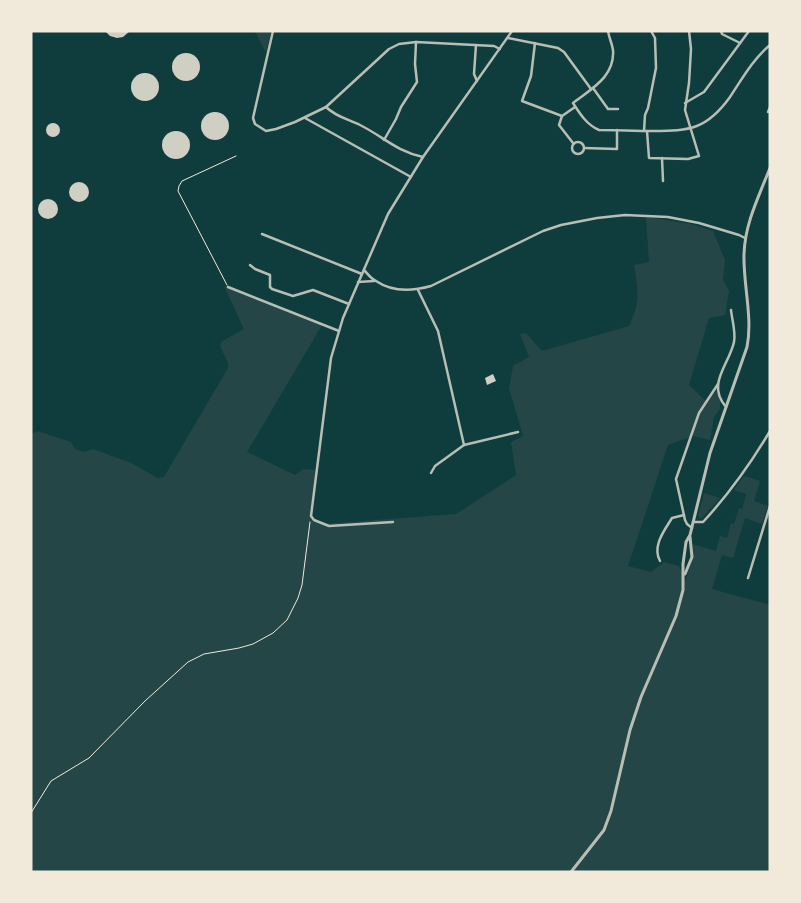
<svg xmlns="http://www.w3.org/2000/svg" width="801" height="903" font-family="Lora,serif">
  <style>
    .green { fill: #244646 }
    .building { fill: #cfcfc3 }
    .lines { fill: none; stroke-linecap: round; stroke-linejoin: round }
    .path { stroke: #f1e9da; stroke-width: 1 }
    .minor { stroke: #b8beb3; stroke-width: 2.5 }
    .tertiary { stroke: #b8beb3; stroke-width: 3 }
  </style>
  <rect width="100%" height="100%" fill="#0f3d3e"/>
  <g class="green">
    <polygon points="255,31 271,31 266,52 265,51"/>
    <path d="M646,217L691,224L713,231L725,260L723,280L729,291L725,315L709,318L689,385L707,402L716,391L720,395V409L714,417L710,440L693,436L668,445L628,566L651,572L664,562L679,566L686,581C689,564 696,562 692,544L716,551L720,536L727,538L731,523L734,524L739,508L742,509L746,494L734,490L744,476L760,481L754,501L768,506L762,524L745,518L733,558L722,555L712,589L770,605V872H31V434L37,431L71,442L75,449L84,452L93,449L131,463L158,478L164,477L228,368V363L220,346L221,342L244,329L224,286L322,325L247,452L295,475L303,469L316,470L310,515L323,524L456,514L516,475L511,442L523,436L509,388L513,366L529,357L520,334L526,333L542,351L629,326C641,300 638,292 634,265L649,262Z"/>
    <polygon points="704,493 720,498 701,519 698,516"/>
  </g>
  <g class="building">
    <polygon points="105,31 130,31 123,37 117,38 110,36"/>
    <circle cx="186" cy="67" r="14"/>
    <circle cx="145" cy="87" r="14"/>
    <circle cx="215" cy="126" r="14"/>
    <circle cx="53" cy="130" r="7"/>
    <circle cx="176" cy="145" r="14"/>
    <circle cx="79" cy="192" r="10"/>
    <circle cx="48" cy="209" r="10"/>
    <polygon points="493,374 496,381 487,385 485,378"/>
  </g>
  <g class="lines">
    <g class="path">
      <polyline points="227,285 178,191 179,186 182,181 236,156"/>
      <polyline points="31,813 51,781 89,758 145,701 188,662 204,654 239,648 253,644 273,633 287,620 298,598 302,585 310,522"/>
    </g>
    <g class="minor">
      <polyline points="273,31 253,118 255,124 266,131 276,129 295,122 326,107"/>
      <path d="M608,31C609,38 612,43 613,50C615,77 591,89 573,103C580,114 587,125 599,130C617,130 635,131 653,131C690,131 707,129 730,97C742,79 753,59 770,45"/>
      <polyline points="721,31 722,34 740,43"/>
      <polyline points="508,38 558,48 564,52 591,89"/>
      <polyline points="535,43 531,76 522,101 562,116"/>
      <polyline points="476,45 474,74 477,81"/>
      <polyline points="593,88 608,109 618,109"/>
      <polyline points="685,103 704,92 749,31"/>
      <polyline points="768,112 770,107"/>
      <polyline points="305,118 411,177"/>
      <polyline points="644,131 645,115 648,108 656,68 655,38 651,31"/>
      <polyline points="647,131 649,158 688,159 699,156 685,110 689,83 691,49 689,31"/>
      <polyline points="384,140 396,119 401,107 417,82 415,64 416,42"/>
      <circle cx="578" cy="148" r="6"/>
      <polyline points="573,143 559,125 562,116 575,107"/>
      <polyline points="584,148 617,149 617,130"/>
      <path d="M423,157C396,151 384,137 360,125C348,119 336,117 326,107L389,49L399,44L416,42L494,46L500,49"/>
      <polyline points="662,158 663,181"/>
      <polyline points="262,234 362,274"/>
      <polyline points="250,265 255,269 270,275 270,287 272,289 293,296 313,290 349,304"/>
      <path d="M364,270C368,274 371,279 376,281C392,292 413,291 431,286L543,231L561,225L597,218L625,215L668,217L699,223L739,235L745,238"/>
      <polyline points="358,282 374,281"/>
      <polyline points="228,287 339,331"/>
      <polyline points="418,290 438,331 464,445"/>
      <path d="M726,407C706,384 729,365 734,342C736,332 732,320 731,310"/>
      <polyline points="431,473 435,466 464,445 518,432"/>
      <polyline points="393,522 329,526 314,520 311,516 331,358 343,318 388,214 423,157 512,31"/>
      <path d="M693,522H703C729,494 751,463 770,431"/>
      <polyline points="692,528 687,524 685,520 676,479 699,413 718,384"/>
      <path d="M660,561C652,546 664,531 672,518L684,515"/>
      <polyline points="748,578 770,506"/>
    </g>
    <g class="tertiary">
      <polyline points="685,574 692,557 690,537"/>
      <path d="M571,872L604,830L611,811L630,730L641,697L676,616L683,590V564L686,542L690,535L710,453L747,347C753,318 743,284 744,254C745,223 759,196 770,168"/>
    </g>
  </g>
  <rect width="801" height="903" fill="none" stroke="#f1e9da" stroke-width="65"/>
</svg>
